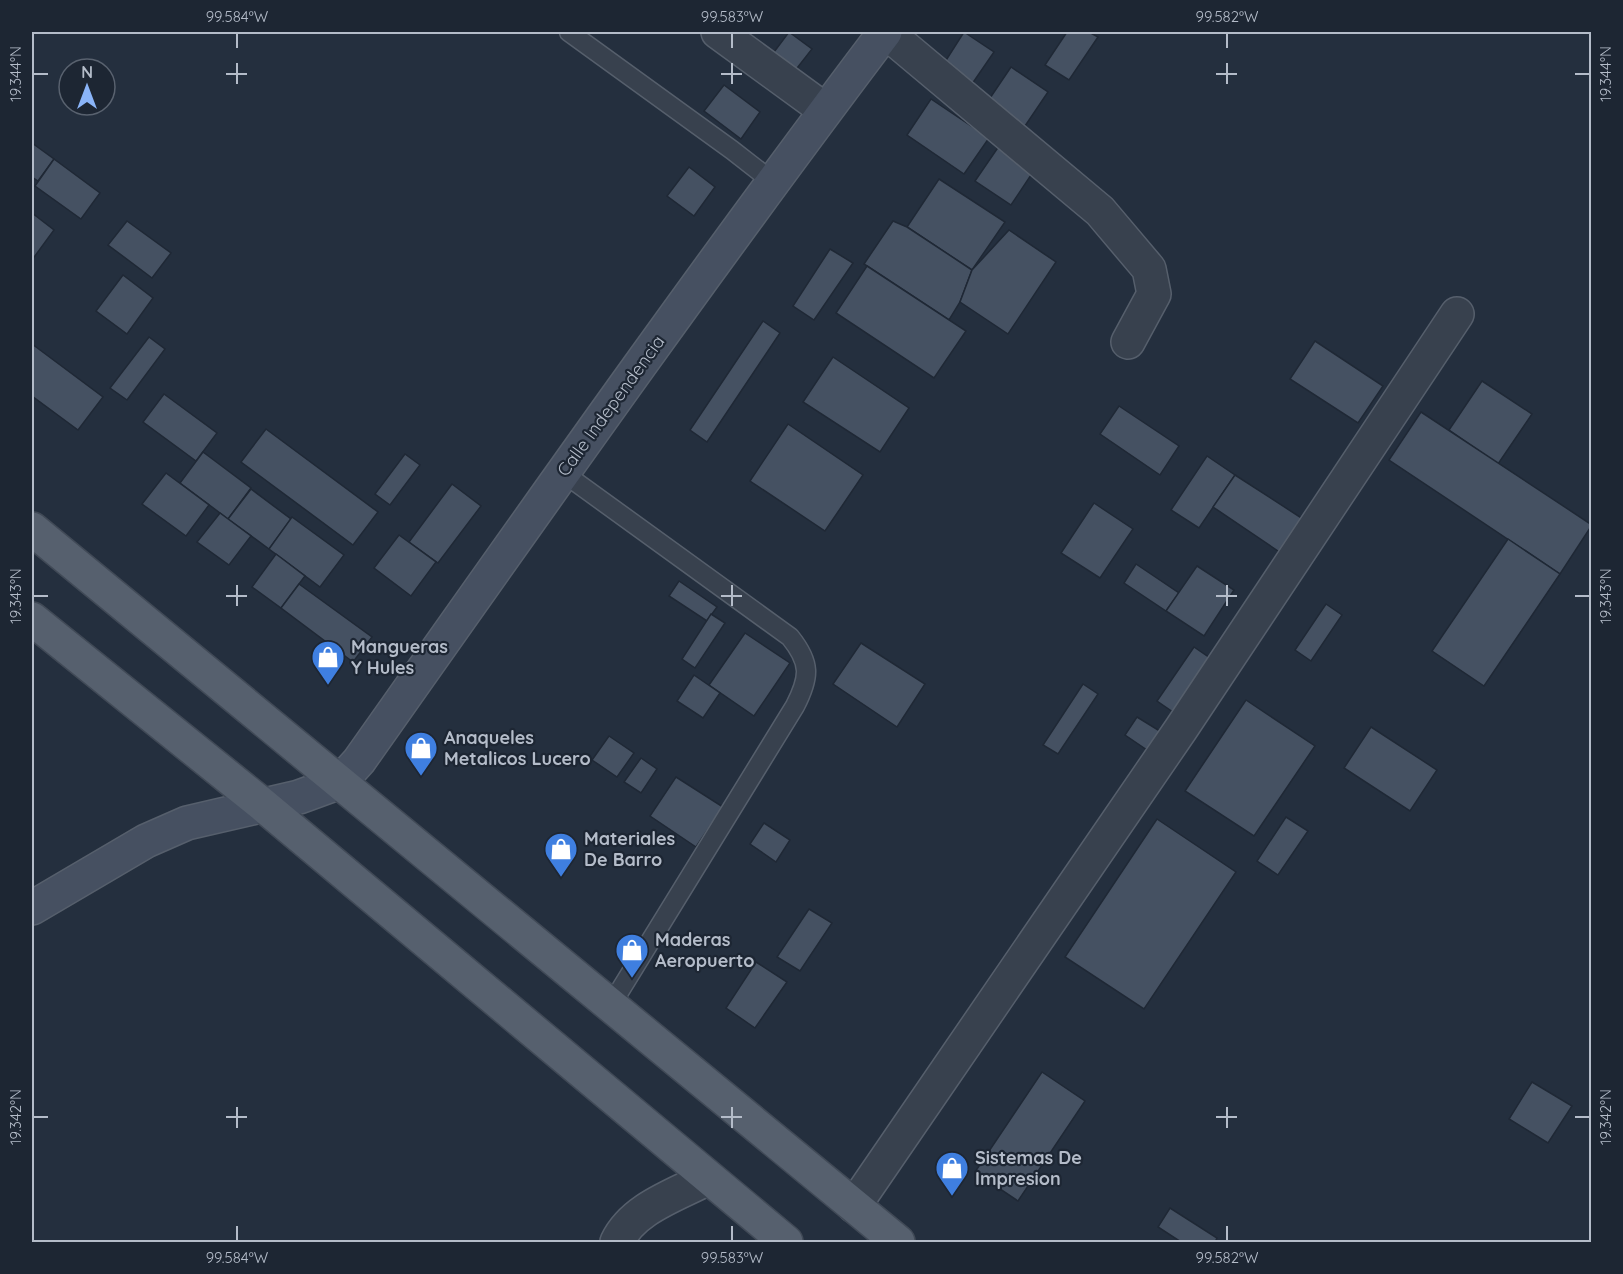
<svg xmlns="http://www.w3.org/2000/svg" width="1623" height="1274" font-family="Quicksand,sans-serif">
  <style>
    .building { fill: #455162; stroke: #1f2835; stroke-width: 1.5 }
    .lines { fill: none; stroke-linecap: round; stroke-linejoin: round }
    .lane-casing { stroke: #565f6c; stroke-width: 21 }
    .street-casing { stroke: #565f6c; stroke-width: 36 }
    .secondary-casing { stroke: #565f6c; stroke-width: 36 }
    .primary-casing { stroke: #414a57; stroke-width: 36 }
    .lane { stroke: #38414e; stroke-width: 18 }
    .street { stroke: #38414e; stroke-width: 33 }
    .secondary { stroke: #465061; stroke-width: 33 }
    .primary { stroke: #56606e; stroke-width: 33 }
    .ticks { fill: none; stroke: #b4bcc9; stroke-width: 2 }
    .labels { text-anchor: middle; stroke-width: 4.5; stroke-linejoin: round; paint-order: stroke }
    .street-label { font-size: 18px; fill: #b4bcc9; stroke: #1d2633 }
    .poi-label { font-size: 18px; font-weight: bold; fill: #b4bcc9; stroke: #1d2633; text-anchor: start }
    .neatline { fill: none; stroke: #b4bcc9; stroke-width: 2 }
    .ticks-label { font-size: 15px; text-anchor: middle; fill: #b4bcc9 }
  </style>
  <rect width="100%" height="100%" fill="#242f3e"/>
  <g class="building">
    <polygon points="789,32 812,49 794,72 771,56"/>
    <polygon points="964,32 994,52 972,84 943,65"/>
    <polygon points="1067,32 1089,32 1098,37 1069,80 1045,65"/>
    <polygon points="1011,67 1048,92 1025,126 988,101"/>
    <polygon points="724,85 760,112 741,139 704,111"/>
    <polygon points="931,99 989,138 964,174 907,135"/>
    <polygon points="32,143 54,159 38,181 32,177"/>
    <polygon points="999,146 1035,169 1011,205 975,181"/>
    <polygon points="54,159 100,193 81,219 35,186"/>
    <polygon points="689,167 715,187 694,216 667,196"/>
    <polygon points="939,179 1005,222 972,270 907,227"/>
    <polygon points="32,213 54,230 32,260"/>
    <polygon points="127,221 171,253 152,278 108,245"/>
    <polygon points="893,221 907,227 972,270 960,302 949,320 864,264"/>
    <polygon points="1009,230 1056,262 1008,334 960,302 972,270"/>
    <polygon points="830,249 853,263 814,320 793,306"/>
    <polygon points="867,266 966,331 934,378 836,313"/>
    <polygon points="123,275 153,298 127,334 96,311"/>
    <polygon points="763,321 780,333 707,442 690,430"/>
    <polygon points="149,337 165,349 127,400 110,388"/>
    <polygon points="1315,341 1383,386 1358,423 1290,379"/>
    <polygon points="32,344 103,397 78,430 32,396"/>
    <polygon points="833,357 909,408 880,452 803,402"/>
    <polygon points="1482,381 1532,414 1498,464 1449,430"/>
    <polygon points="164,394 217,433 196,461 143,422"/>
    <polygon points="1119,406 1179,446 1160,475 1100,434"/>
    <polygon points="1421,412 1592,525 1560,574 1389,460"/>
    <polygon points="788,424 863,475 825,531 750,481"/>
    <polygon points="266,429 378,512 353,545 241,462"/>
    <polygon points="203,452 251,488 228,519 180,483"/>
    <polygon points="405,454 420,465 390,505 375,494"/>
    <polygon points="1207,456 1235,475 1199,528 1171,510"/>
    <polygon points="166,473 209,505 186,536 142,504"/>
    <polygon points="1235,475 1303,519 1281,553 1213,507"/>
    <polygon points="452,484 481,506 438,563 409,542"/>
    <polygon points="251,489 291,519 269,549 228,519"/>
    <polygon points="1094,503 1133,529 1100,578 1061,553"/>
    <polygon points="220,513 251,536 229,565 197,542"/>
    <polygon points="292,517 344,555 320,587 269,549"/>
    <polygon points="399,535 436,562 411,596 374,568"/>
    <polygon points="1508,539 1560,574 1484,686 1432,651"/>
    <polygon points="276,554 305,576 281,608 252,587"/>
    <polygon points="1136,564 1179,593 1166,611 1124,583"/>
    <polygon points="1197,566 1234,590 1204,636 1166,611"/>
    <polygon points="679,581 717,607 707,621 669,596"/>
    <polygon points="299,584 372,637 353,662 281,608"/>
    <polygon points="1326,604 1342,615 1311,661 1295,650"/>
    <polygon points="711,614 725,623 695,668 682,659"/>
    <polygon points="745,633 790,663 754,716 709,685"/>
    <polygon points="861,643 925,684 897,727 833,684"/>
    <polygon points="1194,647 1210,658 1173,712 1157,701"/>
    <polygon points="694,675 720,693 703,718 677,701"/>
    <polygon points="1083,684 1098,694 1058,754 1043,745"/>
    <polygon points="1246,700 1315,746 1254,836 1185,791"/>
    <polygon points="1137,717 1163,733 1150,752 1125,735"/>
    <polygon points="1371,727 1437,770 1410,811 1344,768"/>
    <polygon points="609,736 634,753 617,777 592,760"/>
    <polygon points="641,758 657,769 641,793 624,782"/>
    <polygon points="676,777 723,807 696,847 650,816"/>
    <polygon points="1286,817 1308,831 1278,875 1257,861"/>
    <polygon points="1157,819 1236,872 1144,1009 1065,957"/>
    <polygon points="764,823 790,840 776,862 750,844"/>
    <polygon points="809,909 832,923 800,971 777,957"/>
    <polygon points="756,962 787,982 755,1028 726,1008"/>
    <polygon points="1042,1072 1085,1101 1018,1201 975,1172"/>
    <polygon points="1532,1082 1572,1106 1548,1143 1509,1119"/>
    <polygon points="1170,1208 1217,1238 1215,1242 1181,1242 1158,1227"/>
  </g>
  <g class="lines">
    <g class="lane-casing">
      <g id="lane">
        <polyline points="569,32 732,150 773,182"/>
        <path d="M562,472L790,637C811,663 810,677 795,706L611,1005"/>
      </g>
    </g>
    <g class="street-casing">
      <g id="street">
        <polyline points="718,32 825,110"/>
        <polyline points="886,32 1100,211 1149,269 1154,294 1128,342"/>
        <polyline points="854,1206 1181,729 1457,314"/>
        <path d="M617,1242C633,1208 676,1195 708,1178"/>
      </g>
    </g>
    <g class="secondary-casing">
      <path id="secondary" d="M32,908L146,841L187,823L299,797L340,782L359,761C532,516 704,271 885,32"/>
    </g>
    <g class="primary-casing">
      <g id="primary">
        <polyline points="32,529 898,1242"/>
        <polyline points="32,619 263,805 786,1242"/>
      </g>
    </g>
    <use href="#lane" class="lane"/>
    <use href="#street" class="street"/>
    <use href="#secondary" class="secondary"/>
    <use href="#primary" class="primary"/>
  </g>
  <path class="ticks" d="M237,33V48M732,33V48M1227,33V48M237,63V84M732,63V84M1227,63V84M33,74H48M226,74H247M721,74H742M1216,74H1237M1575,74H1590M237,585V606M732,585V606M1227,585V606M33,596H48M226,596H247M721,596H742M1216,596H1237M1575,596H1590M237,1107V1128M732,1107V1128M1227,1107V1128M33,1117H48M226,1117H247M721,1117H742M1216,1117H1237M1575,1117H1590M237,1226V1241M732,1226V1241M1227,1226V1241"/>
  <defs>
    <g id="shop-pin" transform="scale(1.725)"><path d="M0 17L-7.5 6A9.5 9.5 0 1 1 7.5 6Z" fill="#3f7fe0" stroke="#1d2633"/><path d="M-5-2.5h2.3a2.7 3.5 0 0 1 5.4 0H5L5.5 6h-11ZM-1.5-2.5h3a1.5 2.3 0 0 0-3 0Z" fill="#fff"/></g>
  </defs>
  <g fill-rule="evenodd">
    <use href="#shop-pin" x="328" y="657"/>
    <use href="#shop-pin" x="421" y="748"/>
    <use href="#shop-pin" x="561" y="849"/>
    <use href="#shop-pin" x="632" y="950"/>
    <use href="#shop-pin" x="952" y="1168"/>
  </g>
  <g class="labels">
    <g class="street-label">
      <text transform="translate(611 406) rotate(-54)" y="6">Calle Independencia</text>
    </g>
    <g class="poi-label">
      <text x="351" y="653">Mangueras<tspan x="351" dy="21">Y Hules</tspan></text>
      <text x="444" y="744">Anaqueles<tspan x="444" dy="21">Metalicos Lucero</tspan></text>
      <text x="584" y="845">Materiales<tspan x="584" dy="21">De Barro</tspan></text>
      <text x="655" y="946">Maderas<tspan x="655" dy="21">Aeropuerto</tspan></text>
      <text x="975" y="1164">Sistemas De<tspan x="975" dy="21">Impresion</tspan></text>
    </g>
  </g>
  <rect width="1623" height="1274" fill="none" stroke="#1d2633" stroke-width="66"/>
  <g transform="translate(87 87)"><circle r="28" fill="#1d2633" stroke="#59626f" stroke-width="1.5"/>
  <path d="M0-4.5L10 22L0 15L-10 22Z" fill="#8ab4f8"/>
  <text y="-9" font-size="16" font-weight="bold" text-anchor="middle" fill="#b4bcc9">N</text>
  </g>
  <rect x="33" y="33" width="1557" height="1208" class="neatline"/>
  <g class="ticks-label">
    <text x="237" y="22">99.584°W</text>
    <text x="732" y="22">99.583°W</text>
    <text x="1227" y="22">99.582°W</text>
    <text transform="translate(16 74) rotate(-90)" y="5">19.344°N</text>
    <text transform="translate(1606 74) rotate(-90)" y="5">19.344°N</text>
    <text transform="translate(16 596) rotate(-90)" y="5">19.343°N</text>
    <text transform="translate(1606 596) rotate(-90)" y="5">19.343°N</text>
    <text transform="translate(16 1117) rotate(-90)" y="5">19.342°N</text>
    <text transform="translate(1606 1117) rotate(-90)" y="5">19.342°N</text>
    <text x="237" y="1263">99.584°W</text>
    <text x="732" y="1263">99.583°W</text>
    <text x="1227" y="1263">99.582°W</text>
  </g>
</svg>
